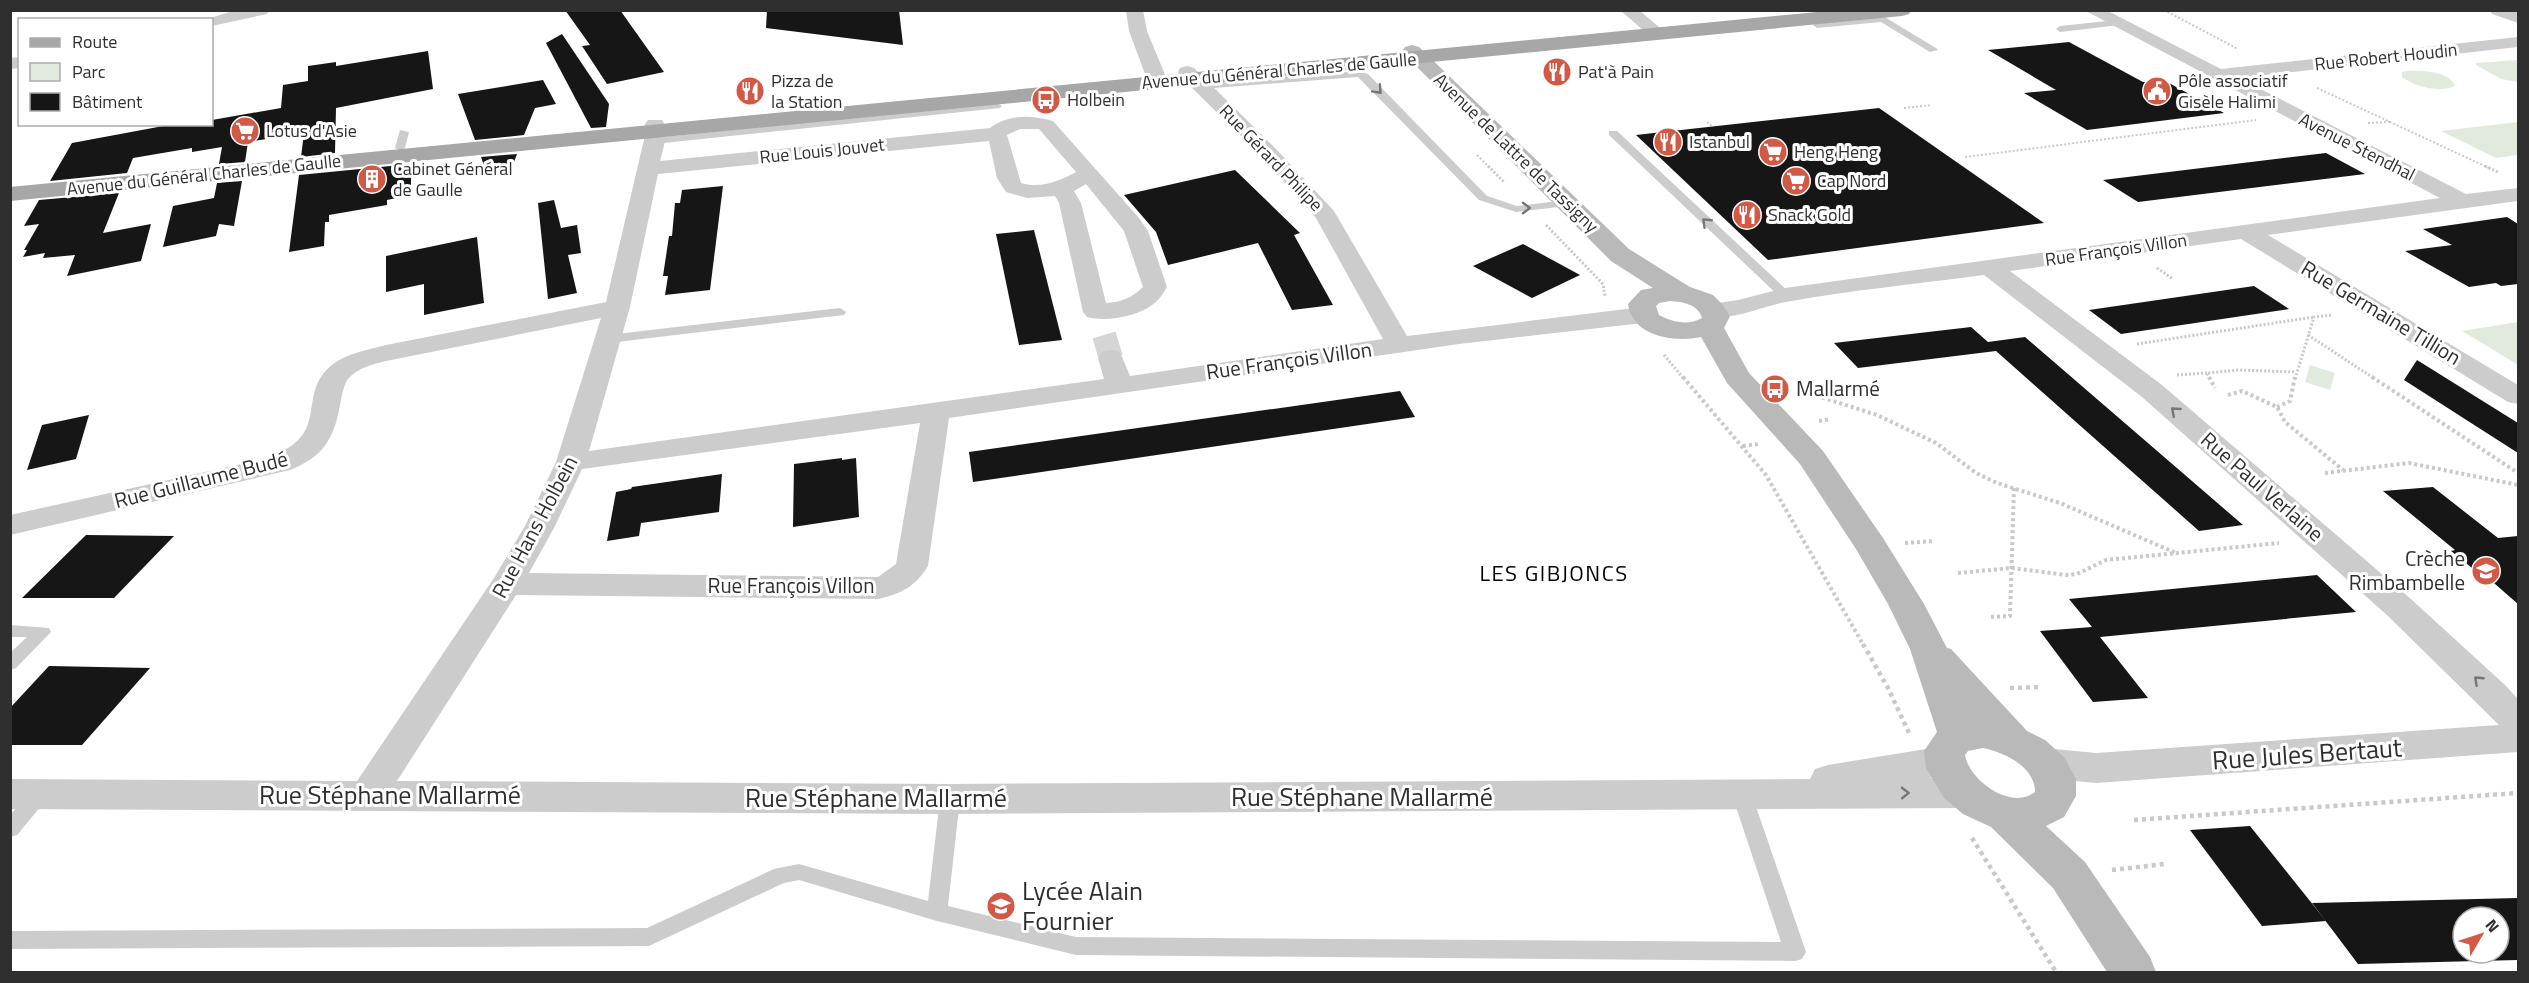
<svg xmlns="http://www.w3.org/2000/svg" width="2529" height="983" font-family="'Titillium Web',sans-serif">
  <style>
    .green { fill: #e2eade }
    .building { fill: #161616; fill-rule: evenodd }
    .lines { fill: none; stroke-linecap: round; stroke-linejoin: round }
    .minor-tunnel { stroke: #d5d5d5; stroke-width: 24; stroke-dasharray: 24 12; stroke-linecap: butt }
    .path-far3 { stroke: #c9c9c9; stroke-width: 2; stroke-dasharray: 2 2; stroke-linecap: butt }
    .path-far2 { stroke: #c9c9c9; stroke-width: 3; stroke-dasharray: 2 2; stroke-linecap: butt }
    .path-far1 { stroke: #c9c9c9; stroke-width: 4; stroke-dasharray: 3 3; stroke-linecap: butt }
    .path { stroke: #c9c9c9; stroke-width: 4.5; stroke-dasharray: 4 4; stroke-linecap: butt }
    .service { fill: #ccc; fill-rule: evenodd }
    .minor { fill: #ccc; fill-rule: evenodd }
    .secondary { fill: #b9b9b9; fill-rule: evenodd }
    .primary { fill: #a7a7a7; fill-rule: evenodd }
    .oneway { stroke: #767676 }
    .labels { text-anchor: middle; stroke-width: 6; stroke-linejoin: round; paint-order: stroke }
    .far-street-label { font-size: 18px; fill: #2f2f2f; stroke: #fff }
    .far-poi-label { font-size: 18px; fill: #2f2f2f; stroke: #fff; text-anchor: start }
    .street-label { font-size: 21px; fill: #2f2f2f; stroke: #fff }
    .poi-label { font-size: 21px; fill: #2f2f2f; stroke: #fff; text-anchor: start }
    .neighbourhood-label { font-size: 22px; letter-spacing: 1.5px; fill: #000; stroke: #fff }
    .near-street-label { font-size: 26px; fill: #2f2f2f; stroke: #fff }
    .near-poi-label { font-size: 26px; fill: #2f2f2f; stroke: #fff; text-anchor: start }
  </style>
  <rect width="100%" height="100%" fill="#fff"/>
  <g class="green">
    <polygon points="2518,60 2518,82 2501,79 2476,65 2476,63"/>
    <path d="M2407,71C2421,70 2449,71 2455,86C2440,93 2415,87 2402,77V72Z"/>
    <polygon points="2518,122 2518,155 2496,158 2441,131"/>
    <polygon points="2518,322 2518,365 2462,331"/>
    <polygon points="2310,365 2335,373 2330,390 2305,382"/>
  </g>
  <g class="building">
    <polygon points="565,10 620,10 664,72 607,84 582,46 590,45"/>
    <polygon points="767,10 899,10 903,45 766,28"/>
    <polygon points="562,34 609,104 606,127 591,128 546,43"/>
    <polygon points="2069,42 2143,82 2169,83 2224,113 2087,130 2024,93 2056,90 1988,50"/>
    <polygon points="428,51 433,89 336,108 335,153 301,157 304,133 248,142 245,162 219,164 222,147 192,152 192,148 133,158 127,173 50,181 72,143 174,124 212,124 212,120 281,108 283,85 308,81 308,66 336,62 336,66"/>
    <polygon points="543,80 556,104 535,108 524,135 475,140 458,94"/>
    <polygon points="1879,108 2044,223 1768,260 1636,135"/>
    <polygon points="2326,153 2365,174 2138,202 2103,180"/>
    <polygon points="517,154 509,175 488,177 481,157"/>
    <polygon points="411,164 411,195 387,200 387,205 329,215 329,222 325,222 324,246 289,252 299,175"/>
    <polygon points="1235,170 1300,233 1294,235 1333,305 1292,310 1258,243 1168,265 1156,232 1124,195"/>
    <polygon points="242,181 234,226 219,224 216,236 163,247 173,206 214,198 217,183"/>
    <polygon points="723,186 710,290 665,295 668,276 663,276 669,236 672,236 675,203 680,203 682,190"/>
    <polygon points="119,193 103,233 151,224 141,261 67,276 75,255 43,258 45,253 23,257 27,250 24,250 39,224 24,226 39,200"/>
    <polygon points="554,200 561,228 577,225 581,253 568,255 577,293 548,299 538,203"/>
    <polygon points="2507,217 2518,224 2518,284 2501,286 2496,283 2469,287 2405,251 2452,245 2423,229"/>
    <polygon points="1034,230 1062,340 1019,345 996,234"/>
    <polygon points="477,237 484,303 424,315 424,284 386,292 386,256"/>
    <polygon points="1523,244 1580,275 1532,298 1473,266"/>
    <polygon points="2254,286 2289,309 2121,334 2089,310"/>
    <polygon points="1971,327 1988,342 2025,337 2243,525 2199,531 1996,351 1858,368 1834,343"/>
    <polygon points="2417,360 2518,423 2518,453 2404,380"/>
    <polygon points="1400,391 1415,417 973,482 969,452"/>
    <polygon points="89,415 76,459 27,470 42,425"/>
    <polygon points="842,458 842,460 856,458 859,517 793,527 794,464"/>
    <polygon points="722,474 719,512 641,523 639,536 607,541 616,492 631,489 632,487"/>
    <polygon points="2433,487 2498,538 2518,536 2518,604 2487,577 2483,577 2451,551 2455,550 2383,491"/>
    <polygon points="86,535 174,536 114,598 22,598"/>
    <polygon points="2317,575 2356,612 2100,637 2148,698 2093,702 2040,631 2092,627 2069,599"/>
    <polygon points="49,666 150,668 82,745 10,745 10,708"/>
    <polygon points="2250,826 2326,921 2262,926 2190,830"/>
    <path d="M2518,898V960L2358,964L2312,903ZM2463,917H2499V953H2463Z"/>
  </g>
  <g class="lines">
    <polyline class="minor-tunnel" points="1104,335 1111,358"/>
    <g class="path-far3">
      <polyline points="2164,10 2238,49"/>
      <polyline points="2317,88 2489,168"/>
      <polyline points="1904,108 1932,105"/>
      <polyline points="1707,122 1713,127"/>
      <polyline points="2368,123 2392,122"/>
      <polyline points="1477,155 1490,168"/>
      <polyline points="1965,157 2256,120"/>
    </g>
    <g class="path-far2">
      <polyline points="1488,166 1505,183"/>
      <polyline points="2485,166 2498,172"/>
      <polyline points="1546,225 1603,284 1605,296"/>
      <polyline points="2157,268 2173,279"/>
      <polyline points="2308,335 2375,379"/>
      <polyline points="2137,344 2314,317"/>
      <polyline points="1664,355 1684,379"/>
      <polyline points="2177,375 2207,373"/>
      <polyline points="2210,379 2207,373 2238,370 2296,372"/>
      <polyline points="2295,379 2314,317 2333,315"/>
    </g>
    <g class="path-far1">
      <polyline points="1683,377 1766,475 1864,646"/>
      <polyline points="2209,377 2215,388"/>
      <polyline points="2372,377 2518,473"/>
      <polyline points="1805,392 1877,415 1936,443 1976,473 1997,483 2060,503 2176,553"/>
      <polyline points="2228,395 2242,391 2277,407 2285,422 2343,470"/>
      <polyline points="2277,407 2290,401 2295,377"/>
      <polyline points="1819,421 1831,419"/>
      <polyline points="1743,446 1759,444"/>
      <polyline points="2325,473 2409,463 2518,485"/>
      <polyline points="1905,543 1934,541"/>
      <polyline points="1958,573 2012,568 2066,575 2077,574 2106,560 2279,543"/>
      <polyline points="1991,617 2010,616 2014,488"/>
    </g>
    <g class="path">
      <polyline points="1863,644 1888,688 1910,735"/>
      <polyline points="2010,688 2042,687"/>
      <polyline points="2134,820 2518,793"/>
      <polyline points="1972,838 2056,972"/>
      <polyline points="2112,870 2165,864"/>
    </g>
    <g class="service">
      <polygon points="1873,10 1936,48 1938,50 1930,52 1881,22 1817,28 1813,25 1817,22 1874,17 1869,13"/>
      <polygon points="2117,20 2120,21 2120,25 2060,32 2056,29 2060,26"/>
      <polygon points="1359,71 1368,74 1487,196 1517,206 1567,200 1573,203 1567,206 1516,212 1479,200 1358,77 1201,89 1196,86 1201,83"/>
      <polygon points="997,103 1002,106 1000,108 654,144 649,141 654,138"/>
      <polygon points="400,130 409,132 405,148 400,151 395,148"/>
      <polygon points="1609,131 1617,131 1789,292 1791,295 1789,298 1781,298 1609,135"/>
      <polygon points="840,308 846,312 844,315 608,343 602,339 608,335"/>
      <polygon points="10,625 49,628 51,632 16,668 10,670 10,653 27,637 10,637"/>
      <polygon points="39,787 46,790 49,795 46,800 17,835 10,837 10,815 32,790"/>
      <polygon points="1742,787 1749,790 1752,795 1806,952 1802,959 1795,961 1076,955 937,921 799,880 784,883 649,946 10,949 10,931 647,928 774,869 799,864 928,901 940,799 943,794 950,791 957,794 960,799 948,906 1076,937 1781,942 1732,795 1735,790"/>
    </g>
    <g class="minor">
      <polygon points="236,10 269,10 267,14 212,26 212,20 204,20"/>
      <polygon points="1126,10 1143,10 1147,31 1168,82 1165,86 1151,86 1148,82 1129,31"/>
      <polygon points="1620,10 1639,10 1667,34 1664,38 1652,38"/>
      <path d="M2084,10H2106L2221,69L2518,37V47L2239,78L2466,194L2518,188V201L2268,235L2518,385V404L2508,402L2241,239L2010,271L2162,385L2412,600L2505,685L2518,699V752L2096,783L2044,778L2031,773L2025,763L2031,753L2044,748L2096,753L2499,725L2388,616L2142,397L1984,275C1918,284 1851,290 1786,302C1760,307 1732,322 1705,315L1701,310L1705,305L1738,300L1785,288L2440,198Z"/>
      <polygon points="2490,10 2518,12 2518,23 2492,14"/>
      <polygon points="20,57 20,68 10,69 10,58"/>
      <path d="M1187,66L1194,68L1276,149L1334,211L1407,336L1643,307L1652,310L1656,315L1652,320L1643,323L1459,344L949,418L928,566C915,587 902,593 879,599L516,595L397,781L950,784L1810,779L1815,769L1828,765L1944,746L1957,751L1963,761L1957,771L1929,778H1964L1977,782L1983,793L1977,804L1964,808L950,814L10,809V779L357,781L494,578L525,526L556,462L601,318L386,361C374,364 357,368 348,379C343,386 342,396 340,405C334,439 323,457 290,470L10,535V515L259,460C338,438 292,396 333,364C348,353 368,350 386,345L606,302L646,131L645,124L648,120H662C670,131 663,148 660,161L990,128C1008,114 1032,115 1053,121L1139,218L1148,231L1167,287C1163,294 1158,301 1152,305C1136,317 1106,322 1087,317L1083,312L1059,203L1055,196L1027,198L1006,192L997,178L989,141L658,174L630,307L589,451L1104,379L1098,358L1102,352L1111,350L1120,352L1130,376L1383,339L1316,218L1262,157L1180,76L1178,72L1180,68ZM1020,129H1039L1076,172C1059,181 1041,189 1021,183L1007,135ZM1086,184L1124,231L1143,287C1132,298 1121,302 1106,303L1081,203L1074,191ZM920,423L896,564L878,577L529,573L555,526L582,469Z"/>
    </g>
    <path class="secondary" d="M1412,45L1419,47L1629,249L1690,287L1713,295L1722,304L1730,316L1724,328L1749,373L1823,451L1883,538L1924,604L1947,648L1951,649L2027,731L2045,740L2064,757L2076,779V796L2064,817L2046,826L2085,862L2150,957L2156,972H2107L2053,888L1991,827L1963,814L1944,798L1926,768L1924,751L1937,732L1910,649L1888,604L1856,549L1800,464L1727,383L1701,337C1674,343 1632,336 1628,304L1641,290L1653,288L1611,261L1405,55L1402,51L1405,47ZM1670,301C1683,302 1698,304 1702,318C1688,326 1672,322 1659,315L1656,306L1659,303ZM1983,748C2006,753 2035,767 2035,792C2011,811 1969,780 1965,755L1968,751Z"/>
    <polygon class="primary" points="1838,10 1911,10 1909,14 1902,16 10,201 10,187"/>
  </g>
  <defs><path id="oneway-chevron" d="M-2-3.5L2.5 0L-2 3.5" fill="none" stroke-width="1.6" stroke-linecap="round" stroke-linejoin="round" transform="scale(1.5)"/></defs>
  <g class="oneway">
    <use href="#oneway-chevron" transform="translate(1378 90) rotate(47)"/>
    <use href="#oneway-chevron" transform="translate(1526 208)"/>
    <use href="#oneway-chevron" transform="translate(1706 222) rotate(-136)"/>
    <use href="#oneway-chevron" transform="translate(2175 411) rotate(-139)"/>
    <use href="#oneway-chevron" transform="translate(2478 680) rotate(-137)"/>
    <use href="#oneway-chevron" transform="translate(1905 793) rotate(-1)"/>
  </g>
  <defs>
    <g id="restaurant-disc" transform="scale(1.5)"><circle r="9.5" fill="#d15946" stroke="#fff"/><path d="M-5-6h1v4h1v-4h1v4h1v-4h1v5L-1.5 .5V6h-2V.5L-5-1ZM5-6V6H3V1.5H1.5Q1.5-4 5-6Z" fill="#fff"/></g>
    <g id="civic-disc" transform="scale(1.5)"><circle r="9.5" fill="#d15946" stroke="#fff"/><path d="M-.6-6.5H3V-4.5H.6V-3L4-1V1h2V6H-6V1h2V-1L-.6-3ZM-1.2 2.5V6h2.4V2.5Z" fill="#fff"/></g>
    <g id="bus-disc" transform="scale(1.5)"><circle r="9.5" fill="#d15946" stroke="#fff"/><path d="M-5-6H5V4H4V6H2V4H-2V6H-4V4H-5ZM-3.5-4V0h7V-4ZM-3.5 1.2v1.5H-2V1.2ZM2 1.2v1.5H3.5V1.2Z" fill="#fff"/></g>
    <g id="supermarket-disc" transform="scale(1.5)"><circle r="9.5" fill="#d15946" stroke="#fff"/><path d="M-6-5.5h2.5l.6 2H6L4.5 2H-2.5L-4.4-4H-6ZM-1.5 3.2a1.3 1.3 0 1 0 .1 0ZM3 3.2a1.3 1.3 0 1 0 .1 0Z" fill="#fff"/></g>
    <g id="building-disc" transform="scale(1.5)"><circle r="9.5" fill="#d15946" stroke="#fff"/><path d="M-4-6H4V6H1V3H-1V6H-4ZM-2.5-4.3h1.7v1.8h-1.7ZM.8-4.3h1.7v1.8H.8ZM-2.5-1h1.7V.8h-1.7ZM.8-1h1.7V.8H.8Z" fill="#fff"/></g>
    <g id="school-disc" transform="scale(1.5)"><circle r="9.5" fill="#d15946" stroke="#fff"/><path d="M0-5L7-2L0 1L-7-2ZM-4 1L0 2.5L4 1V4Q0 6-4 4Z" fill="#fff"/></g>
  </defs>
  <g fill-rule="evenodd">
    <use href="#restaurant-disc" x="1557" y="72"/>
    <use href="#restaurant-disc" x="750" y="91"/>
    <use href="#civic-disc" x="2157" y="91"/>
    <use href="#bus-disc" x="1046" y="100"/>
    <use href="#supermarket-disc" x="245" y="131"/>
    <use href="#restaurant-disc" x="1668" y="142"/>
    <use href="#supermarket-disc" x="1773" y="152"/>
    <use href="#building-disc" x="372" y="179"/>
    <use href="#supermarket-disc" x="1796" y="181"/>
    <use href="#restaurant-disc" x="1747" y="215"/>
    <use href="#bus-disc" x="1775" y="389"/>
    <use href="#school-disc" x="2486" y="571"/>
    <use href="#school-disc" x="1001" y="906"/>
  </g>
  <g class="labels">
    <g class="far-street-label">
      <text transform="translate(2386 57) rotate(-6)" y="6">Rue Robert Houdin</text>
      <text transform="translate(1279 71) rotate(-5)" y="6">Avenue du Général Charles de Gaulle</text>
      <text transform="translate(2357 147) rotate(27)" y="6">Avenue Stendhal</text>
      <text transform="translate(822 151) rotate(-6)" y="6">Rue Louis Jouvet</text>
      <text transform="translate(1516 153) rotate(44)" y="6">Avenue de Lattre de Tassigny</text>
      <text transform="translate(1271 158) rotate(46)" y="6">Rue Gérard Philipe</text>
      <text transform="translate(204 175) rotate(-6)" y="6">Avenue du Général Charles de Gaulle</text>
      <text transform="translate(2116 250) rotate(-8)" y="6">Rue François Villon</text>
    </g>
    <g class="far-poi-label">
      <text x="1578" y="78">Pat'à Pain</text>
      <text x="771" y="87">Pizza de<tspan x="771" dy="21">la Station</tspan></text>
      <text x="2178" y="87">Pôle associatif<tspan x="2178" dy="21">Gisèle Halimi</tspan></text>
      <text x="1067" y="106">Holbein</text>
      <text x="266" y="137">Lotus d'Asie</text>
      <text x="1689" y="148">Istanbul</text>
      <text x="1794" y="158">Heng Heng</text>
      <text x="393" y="175">Cabinet Général<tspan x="393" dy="21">de Gaulle</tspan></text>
      <text x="1817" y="187">Cap Nord</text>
      <text x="1768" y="221">Snack Gold</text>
    </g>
    <g class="street-label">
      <text transform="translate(2381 313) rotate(31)" y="7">Rue Germaine Tillion</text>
      <text transform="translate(1289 361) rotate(-8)" y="7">Rue François Villon</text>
      <text transform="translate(201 480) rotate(-14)" y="7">Rue Guillaume Budé</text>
      <text transform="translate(2262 487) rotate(41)" y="7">Rue Paul Verlaine</text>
      <text transform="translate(535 527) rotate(-62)" y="7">Rue Hans Holbein</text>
      <text x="791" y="593">Rue François Villon</text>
    </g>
    <g class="poi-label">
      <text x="1796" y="396">Mallarmé</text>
      <text x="2465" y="566" text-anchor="end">Crèche<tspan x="2465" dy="24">Rimbambelle</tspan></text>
    </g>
    <g class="neighbourhood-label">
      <text x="1554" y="581">LES GIBJONCS</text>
    </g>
    <g class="near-street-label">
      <text transform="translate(2307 754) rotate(-4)" y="9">Rue Jules Bertaut</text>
      <text x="390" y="804">Rue Stéphane Mallarmé</text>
      <text x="1362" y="806">Rue Stéphane Mallarmé</text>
      <text x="876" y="807">Rue Stéphane Mallarmé</text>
    </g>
    <g class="near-poi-label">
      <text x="1022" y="900">Lycée Alain<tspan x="1022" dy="30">Fournier</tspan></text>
    </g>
  </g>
  <rect width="2529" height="983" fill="none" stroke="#2f2f2f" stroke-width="24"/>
  <rect x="18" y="18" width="195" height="108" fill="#ffffff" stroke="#acacac" stroke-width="1.5"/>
  <rect x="30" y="38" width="30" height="9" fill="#a7a7a7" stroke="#acacac" stroke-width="1.5"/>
  <text x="72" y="48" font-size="18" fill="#2f2f2f">Route</text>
  <rect x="30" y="63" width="30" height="18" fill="#e2eade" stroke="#acacac" stroke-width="1.5"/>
  <text x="72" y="78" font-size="18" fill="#2f2f2f">Parc</text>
  <rect x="30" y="93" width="30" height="18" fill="#161616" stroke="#acacac" stroke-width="1.5"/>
  <text x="72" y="108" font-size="18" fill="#2f2f2f">Bâtiment</text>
  <g transform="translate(2481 935) rotate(51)"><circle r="28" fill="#ffffff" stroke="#acacac" stroke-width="1.5"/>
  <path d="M0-4.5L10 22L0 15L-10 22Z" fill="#d15946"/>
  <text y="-9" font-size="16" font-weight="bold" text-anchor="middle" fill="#2f2f2f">N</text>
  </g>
</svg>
